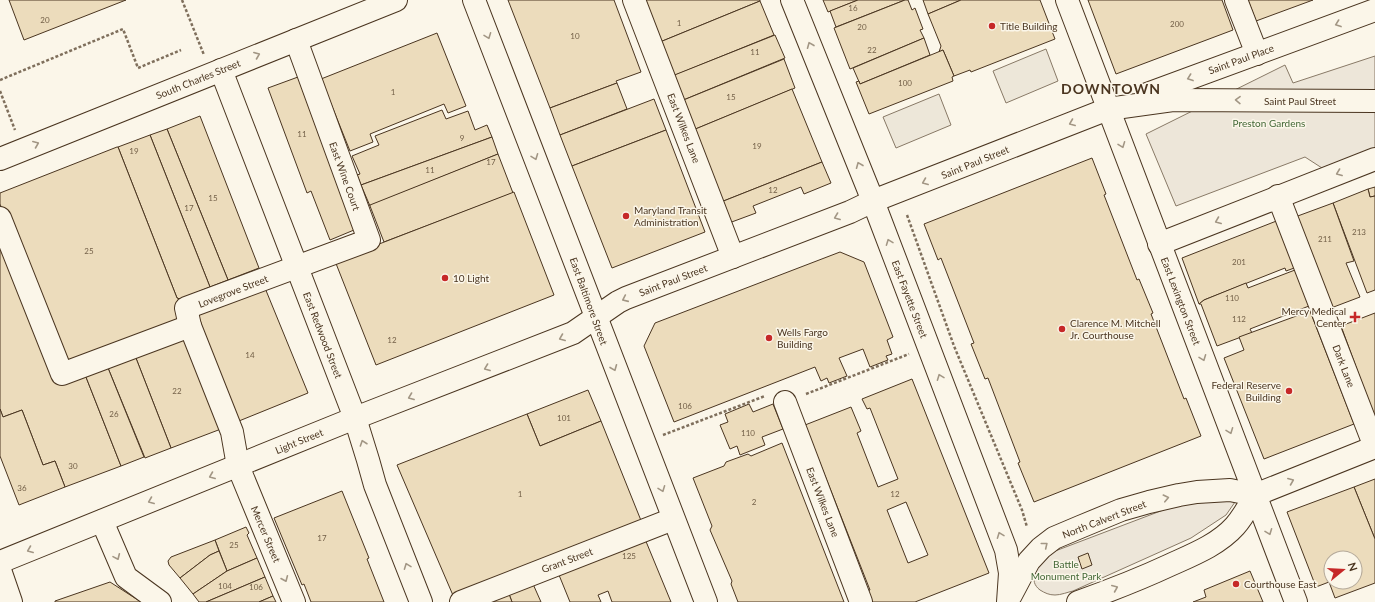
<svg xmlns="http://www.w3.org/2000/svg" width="1375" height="602" font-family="Lato,sans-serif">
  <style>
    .green { fill: #ede6d9; stroke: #887966 }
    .parking { fill: #ede7d9; stroke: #887966 }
    .building { fill: #ecdcbc; stroke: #4a3520; fill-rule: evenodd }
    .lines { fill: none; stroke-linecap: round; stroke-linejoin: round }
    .minor-casing { stroke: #4a3520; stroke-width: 24 }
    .major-casing { stroke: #4a3520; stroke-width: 24 }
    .path { stroke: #7f6f5c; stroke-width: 2.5; stroke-dasharray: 3 2; stroke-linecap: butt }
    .minor { stroke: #fbf6e9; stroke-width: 22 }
    .major { stroke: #fbf6e9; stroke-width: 22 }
    .oneway { stroke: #a29684 }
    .poi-dot { fill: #c62828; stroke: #fbf6e9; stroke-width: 1.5 }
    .labels { text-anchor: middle; stroke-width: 3; stroke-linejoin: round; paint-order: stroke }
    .number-label { font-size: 8px; fill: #725f47 }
    .poi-label { font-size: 10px; fill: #4a3520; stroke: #fbf6e9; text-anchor: start }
    .street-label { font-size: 10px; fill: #4a3520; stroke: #fbf6e9 }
    .park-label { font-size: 10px; fill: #436837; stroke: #fbf6e9 }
    .district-label { font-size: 14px; font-weight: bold; letter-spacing: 1px; fill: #4a3520; stroke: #fbf6e9 }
  </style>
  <rect width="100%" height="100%" fill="#fbf6e9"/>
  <g class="green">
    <polygon points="1375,56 1375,148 1322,168 1305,157 1176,206 1146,134 1285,65 1293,83"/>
    <path d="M1218,497L1235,502L1226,515L1191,538L1073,591C1068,592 1061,595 1055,595C1049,595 1045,593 1040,590C1028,581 1036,567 1042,556L1179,504Z"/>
  </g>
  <g class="parking">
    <polygon points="1046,49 1058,81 1006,103 993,71"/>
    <polygon points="939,94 951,125 896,148 883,117"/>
  </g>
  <g class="building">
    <polygon points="9,0 126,0 24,40"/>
    <polygon points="508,0 614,0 641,72 616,81 617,83 550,108"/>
    <polygon points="643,0 760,0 760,1 660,42"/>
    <polygon points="823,0 858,0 828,12"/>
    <polygon points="858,0 905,0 836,27 830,11"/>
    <polygon points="905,0 908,0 912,10 915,8 923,29 920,30 924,38 850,69 834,28"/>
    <polygon points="923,0 961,0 928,14"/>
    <polygon points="961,0 1040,0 1055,39 971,72 970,70 954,76 943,50 939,52 941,46 928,14"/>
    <polygon points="1088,0 1222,0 1233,30 1116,74"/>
    <polygon points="1248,0 1313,0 1256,21"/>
    <polygon points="760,1 774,35 673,76 660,42"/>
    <polygon points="437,33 466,106 448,113 444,104 370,134 373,142 350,151 321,79"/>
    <polygon points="775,35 785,58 681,101 672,76"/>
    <polygon points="924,38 930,55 860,84 853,68"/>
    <polygon points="943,50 954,76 952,77 953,81 869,114 856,82 859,81 860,84"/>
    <polygon points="784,59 795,88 693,130 681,101"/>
    <polygon points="298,77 354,230 330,240 311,191 307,193 268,88"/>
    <polygon points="617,83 627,109 560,135 550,108"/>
    <polygon points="792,89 822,162 721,202 693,130"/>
    <polygon points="654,99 666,130 572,166 560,135"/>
    <polygon points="442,110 446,119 468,111 475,130 487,125 492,137 361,185 357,175 360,174 352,156 379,145 375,136"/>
    <polygon points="200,116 259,268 228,280 167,129"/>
    <polygon points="167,129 228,280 210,287 150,135"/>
    <polygon points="666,130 705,232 612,268 572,166"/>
    <polygon points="150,135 210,287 180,299 177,298 118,147"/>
    <polygon points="492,137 498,154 370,206 361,185"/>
    <polygon points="117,147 118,147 177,298 180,299 178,300 186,319 64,367 0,204 0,193"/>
    <polygon points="498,154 513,193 384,242 370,206 370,205"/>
    <polygon points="1092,158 1106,194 1104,195 1137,280 1139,279 1153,313 1151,314 1184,399 1186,398 1201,436 1034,502 1018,463 1020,462 988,378 985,379 971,344 974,343 941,258 938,260 924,224"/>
    <polygon points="822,162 831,183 804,194 801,187 753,206 756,213 729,223 721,202"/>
    <polygon points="1375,187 1375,196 1370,197 1368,189"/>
    <polygon points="1368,189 1370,197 1375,196 1375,290 1367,293 1333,203"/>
    <polygon points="514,192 554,295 376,365 335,261"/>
    <polygon points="1333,203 1354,261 1346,263 1360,297 1331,308 1295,217"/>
    <polygon points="1279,220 1297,267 1286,271 1285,268 1204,300 1199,304 1182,258"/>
    <polygon points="0,221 62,380 84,372 121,466 65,487 55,461 43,465 22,410 3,417 0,409"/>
    <polygon points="840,252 864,262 893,337 887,340 892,354 886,356 888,360 870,367 863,349 839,358 847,376 829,383 827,378 821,381 815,367 674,422 644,346 655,323"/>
    <polygon points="1295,270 1309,306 1250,329 1252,333 1217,346 1201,304 1199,304 1204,300 1246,283 1248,288"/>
    <polygon points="265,288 308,393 234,423 191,318"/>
    <polygon points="1310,311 1354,424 1264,459 1224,358 1244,350 1239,337"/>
    <polygon points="1375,313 1375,416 1374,416 1341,326"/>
    <polygon points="185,334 221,429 171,448 134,353"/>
    <polygon points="134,353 171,448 145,458 106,363"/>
    <polygon points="106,363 144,457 121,466 84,372"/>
    <path d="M912,379L989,573L915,602H870L866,592L870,590L805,425L851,407L861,431L857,433L878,487L898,479L870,408L867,409L862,399ZM906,502L928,555L908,563L887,510Z"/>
    <polygon points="588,390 601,421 540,446 527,414"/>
    <polygon points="749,404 753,412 773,404 783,429 762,437 765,445 740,455 737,446 730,449 720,425 728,422 725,414"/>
    <polygon points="0,409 3,417 22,410 43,465 55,461 65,487 19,505 0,456"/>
    <polygon points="527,414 540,446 601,421 642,523 455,600 397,465"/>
    <polygon points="782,443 844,602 738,602 731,584 732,581 710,530 712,526 693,478 724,466 726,462 748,454 751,456"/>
    <polygon points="1375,479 1375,539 1354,487"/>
    <path d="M1354,487L1375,539V583L1335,598L1329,582L1316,587L1287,512ZM1331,558H1355V582H1331Z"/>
    <polygon points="342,491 369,558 367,559 384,602 311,602 304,584 302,585 274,518"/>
    <polygon points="246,527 249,533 247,535 257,558 227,571 215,540"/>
    <polygon points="645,539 671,602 612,602 608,591 598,595 601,602 570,602 559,575"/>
    <polygon points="215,540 219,551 210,555 180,578 169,565 168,561 171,557"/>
    <polygon points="219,551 227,571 193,594 180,578 210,555"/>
    <polygon points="1088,553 1092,565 1082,569 1078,557"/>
    <polygon points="257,558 265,577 206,602 199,602 193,594 227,571"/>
    <polygon points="1250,571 1263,602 1193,602 1206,597 1204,590"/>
    <polygon points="265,577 273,596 259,602 206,602"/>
    <polygon points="110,582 141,602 55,602 55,601"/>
    <polygon points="533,584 541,602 512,602 509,594"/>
    <polygon points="509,594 512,602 495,602 494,600"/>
    <polygon points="273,596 276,602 259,602"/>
  </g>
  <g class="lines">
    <g class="minor-casing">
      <g id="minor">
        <polyline points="634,0 733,257"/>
        <polyline points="1067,0 1296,602"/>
        <polyline points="1236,0 1257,54"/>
        <polyline points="221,70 355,418 368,460 375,485 421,602"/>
        <polyline points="1278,196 1375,447"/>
        <polyline points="0,218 62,374 190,326"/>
        <polyline points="1159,244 1375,159"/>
        <polyline points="785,402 861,602"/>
        <polyline points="102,521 126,577 160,602"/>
        <polyline points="294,602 238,466 232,432 190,326 186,308 369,240 296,40"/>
        <polyline points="461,602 673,519"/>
      </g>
    </g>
    <g class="major-casing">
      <g id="major">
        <polyline points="474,0 706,602"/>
        <polyline points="792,0 873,201 1006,550 1010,573 1008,602"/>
        <polyline points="1147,94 1375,10"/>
        <polyline points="0,159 396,0"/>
        <polyline points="0,562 355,418 573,333 618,302 626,298 850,212 873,201 1108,109 1173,100 1375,101"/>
        <polyline points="0,570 11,602"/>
        <polyline points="1011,595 1029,561 1041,548 1054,538 1080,527 1121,510 1149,502 1179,495 1197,492 1230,490 1255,495 1375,447"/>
        <path d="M1078,602C1109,591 1140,579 1170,565C1192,555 1218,545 1235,526C1243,517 1249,506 1255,495"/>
      </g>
    </g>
    <g class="path">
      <polyline points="182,0 204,55"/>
      <polyline points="0,80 123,29 138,68 181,50"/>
      <polyline points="0,91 15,130"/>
      <polyline points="907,215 954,346 1022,510 1027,527"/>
      <polyline points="806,394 909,354"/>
      <polyline points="663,435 765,396"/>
    </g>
    <use href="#minor" class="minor"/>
    <use href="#major" class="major"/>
  </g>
  <defs><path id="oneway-chevron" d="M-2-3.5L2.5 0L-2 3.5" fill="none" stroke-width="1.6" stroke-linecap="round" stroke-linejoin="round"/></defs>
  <g class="oneway">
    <use href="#oneway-chevron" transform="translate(1338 24) rotate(160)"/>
    <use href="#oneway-chevron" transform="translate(488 36) rotate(69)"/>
    <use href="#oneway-chevron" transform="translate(810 45) rotate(-112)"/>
    <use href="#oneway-chevron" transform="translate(257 55) rotate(-22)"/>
    <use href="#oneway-chevron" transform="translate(1190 78) rotate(160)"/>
    <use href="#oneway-chevron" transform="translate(1238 100) rotate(-179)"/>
    <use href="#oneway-chevron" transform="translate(1072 123) rotate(158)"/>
    <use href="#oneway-chevron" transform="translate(36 144) rotate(-22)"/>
    <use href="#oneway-chevron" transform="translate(1122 145) rotate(69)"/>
    <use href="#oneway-chevron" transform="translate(535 157) rotate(69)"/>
    <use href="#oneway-chevron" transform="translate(859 165) rotate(-112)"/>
    <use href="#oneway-chevron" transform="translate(1339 173) rotate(159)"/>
    <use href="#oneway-chevron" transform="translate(925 182) rotate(158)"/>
    <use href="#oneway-chevron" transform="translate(837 217) rotate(159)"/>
    <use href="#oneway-chevron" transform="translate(1218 221) rotate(158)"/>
    <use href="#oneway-chevron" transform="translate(889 242) rotate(-111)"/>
    <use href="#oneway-chevron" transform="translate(625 299) rotate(156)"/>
    <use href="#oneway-chevron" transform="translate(562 338) rotate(158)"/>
    <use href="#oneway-chevron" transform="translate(1203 358) rotate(69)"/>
    <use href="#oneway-chevron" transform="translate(487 368) rotate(159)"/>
    <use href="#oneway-chevron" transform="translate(614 368) rotate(68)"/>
    <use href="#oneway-chevron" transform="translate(940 377) rotate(-111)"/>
    <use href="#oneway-chevron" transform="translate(411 397) rotate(159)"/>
    <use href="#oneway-chevron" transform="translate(1230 431) rotate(69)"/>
    <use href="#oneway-chevron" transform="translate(363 443) rotate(-109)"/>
    <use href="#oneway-chevron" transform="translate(212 476) rotate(158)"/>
    <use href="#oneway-chevron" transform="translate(1291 481) rotate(-22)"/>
    <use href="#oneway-chevron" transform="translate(662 489) rotate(69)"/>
    <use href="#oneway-chevron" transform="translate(1166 498) rotate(-13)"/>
    <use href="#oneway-chevron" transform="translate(151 501) rotate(158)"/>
    <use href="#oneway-chevron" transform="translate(1269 532) rotate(69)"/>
    <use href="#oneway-chevron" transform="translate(1000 535) rotate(-111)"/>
    <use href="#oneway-chevron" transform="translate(1045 545) rotate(-39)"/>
    <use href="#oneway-chevron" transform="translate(30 550) rotate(158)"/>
    <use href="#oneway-chevron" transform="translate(117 557) rotate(66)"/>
    <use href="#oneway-chevron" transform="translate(407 566) rotate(-111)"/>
    <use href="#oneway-chevron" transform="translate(285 579) rotate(67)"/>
    <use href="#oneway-chevron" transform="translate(1115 588) rotate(-23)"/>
  </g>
  <g class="poi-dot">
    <circle cx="992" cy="26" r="4"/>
    <circle cx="626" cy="216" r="4"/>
    <circle cx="445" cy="278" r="4"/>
    <path d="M1353 311h4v4h4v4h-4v4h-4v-4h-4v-4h4z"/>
    <circle cx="1062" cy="329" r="4"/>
    <circle cx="769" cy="338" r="4"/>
    <circle cx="1289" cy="391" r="4"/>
    <circle cx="1236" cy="584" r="4"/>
  </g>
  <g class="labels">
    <g class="number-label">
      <text x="853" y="11">16</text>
      <text x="45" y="23">20</text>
      <text x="679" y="26">1</text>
      <text x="1177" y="27">200</text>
      <text x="862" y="30">20</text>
      <text x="575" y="39">10</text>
      <text x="872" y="53">22</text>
      <text x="755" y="55">11</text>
      <text x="905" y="86">100</text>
      <text x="393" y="95">1</text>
      <text x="731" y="100">15</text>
      <text x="302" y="137">11</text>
      <text x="462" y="141">9</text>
      <text x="757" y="149">19</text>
      <text x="134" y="154">19</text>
      <text x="491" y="165">17</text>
      <text x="430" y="173">11</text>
      <text x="773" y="193">12</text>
      <text x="213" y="201">15</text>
      <text x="189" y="211">17</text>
      <text x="1359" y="235">213</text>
      <text x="1325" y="242">211</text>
      <text x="89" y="254">25</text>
      <text x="1239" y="265">201</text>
      <text x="1232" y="301">110</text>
      <text x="1239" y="322">112</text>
      <text x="392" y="343">12</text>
      <text x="250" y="358">14</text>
      <text x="177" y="394">22</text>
      <text x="685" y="409">106</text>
      <text x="114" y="417">26</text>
      <text x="564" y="421">101</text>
      <text x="748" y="436">110</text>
      <text x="73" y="469">30</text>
      <text x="22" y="491">36</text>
      <text x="520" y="497">1</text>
      <text x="895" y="497">12</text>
      <text x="754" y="505">2</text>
      <text x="322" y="541">17</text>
      <text x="234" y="548">25</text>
      <text x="629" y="559">125</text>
      <text x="225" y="589">104</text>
      <text x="256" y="590">106</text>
    </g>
    <g class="poi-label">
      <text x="1000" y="30">Title Building</text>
      <text x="634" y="214">Maryland Transit<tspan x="634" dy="12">Administration</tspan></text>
      <text x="453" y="282">10 Light</text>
      <text x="1346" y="315" text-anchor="end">Mercy Medical<tspan x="1346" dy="12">Center</tspan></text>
      <text x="1070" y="327">Clarence M. Mitchell<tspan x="1070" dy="12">Jr. Courthouse</tspan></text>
      <text x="777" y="336">Wells Fargo<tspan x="777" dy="12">Building</tspan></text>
      <text x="1281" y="389" text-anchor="end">Federal Reserve<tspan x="1281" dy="12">Building</tspan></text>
      <text x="1244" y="588">Courthouse East</text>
    </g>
    <g class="street-label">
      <text transform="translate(1241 59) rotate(-20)" y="4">Saint Paul Place</text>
      <text transform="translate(198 79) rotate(-22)" y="4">South Charles Street</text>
      <text x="1300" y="105">Saint Paul Street</text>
      <text transform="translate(684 128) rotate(69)" y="4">East Wilkes Lane</text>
      <text transform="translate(975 162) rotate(-22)" y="4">Saint Paul Street</text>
      <text transform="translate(345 176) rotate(70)" y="4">East Wine Court</text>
      <text transform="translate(673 280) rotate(-21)" y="4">Saint Paul Street</text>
      <text transform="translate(233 291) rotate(-21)" y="4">Lovegrove Street</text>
      <text transform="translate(910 299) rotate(69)" y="4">East Fayette Street</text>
      <text transform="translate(589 301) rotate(70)" y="4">East Baltimore Street</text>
      <text transform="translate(1181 301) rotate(69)" y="4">East Lexington Street</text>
      <text transform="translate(323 335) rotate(69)" y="4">East Redwood Street</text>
      <text transform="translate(1344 366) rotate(69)" y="4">Dark Lane</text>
      <text transform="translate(299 441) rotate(-22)" y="4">Light Street</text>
      <text transform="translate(823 502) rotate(69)" y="4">East Wilkes Lane</text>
      <text transform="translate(1104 519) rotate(-21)" y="4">North Calvert Street</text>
      <text transform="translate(266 534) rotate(67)" y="4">Mercer Street</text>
      <text transform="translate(567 560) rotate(-21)" y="4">Grant Street</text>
    </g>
    <g class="park-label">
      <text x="1269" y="127">Preston Gardens</text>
      <text x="1066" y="568">Battle<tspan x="1066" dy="12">Monument Park</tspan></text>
    </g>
    <g class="district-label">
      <text x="1111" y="94">DOWNTOWN</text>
    </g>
  </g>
  <g transform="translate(1343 570) rotate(72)"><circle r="19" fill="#fbf6e9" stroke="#b4a999"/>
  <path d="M0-3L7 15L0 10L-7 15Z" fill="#c62828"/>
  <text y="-6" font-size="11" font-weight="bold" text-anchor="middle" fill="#4a3520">N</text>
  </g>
</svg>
